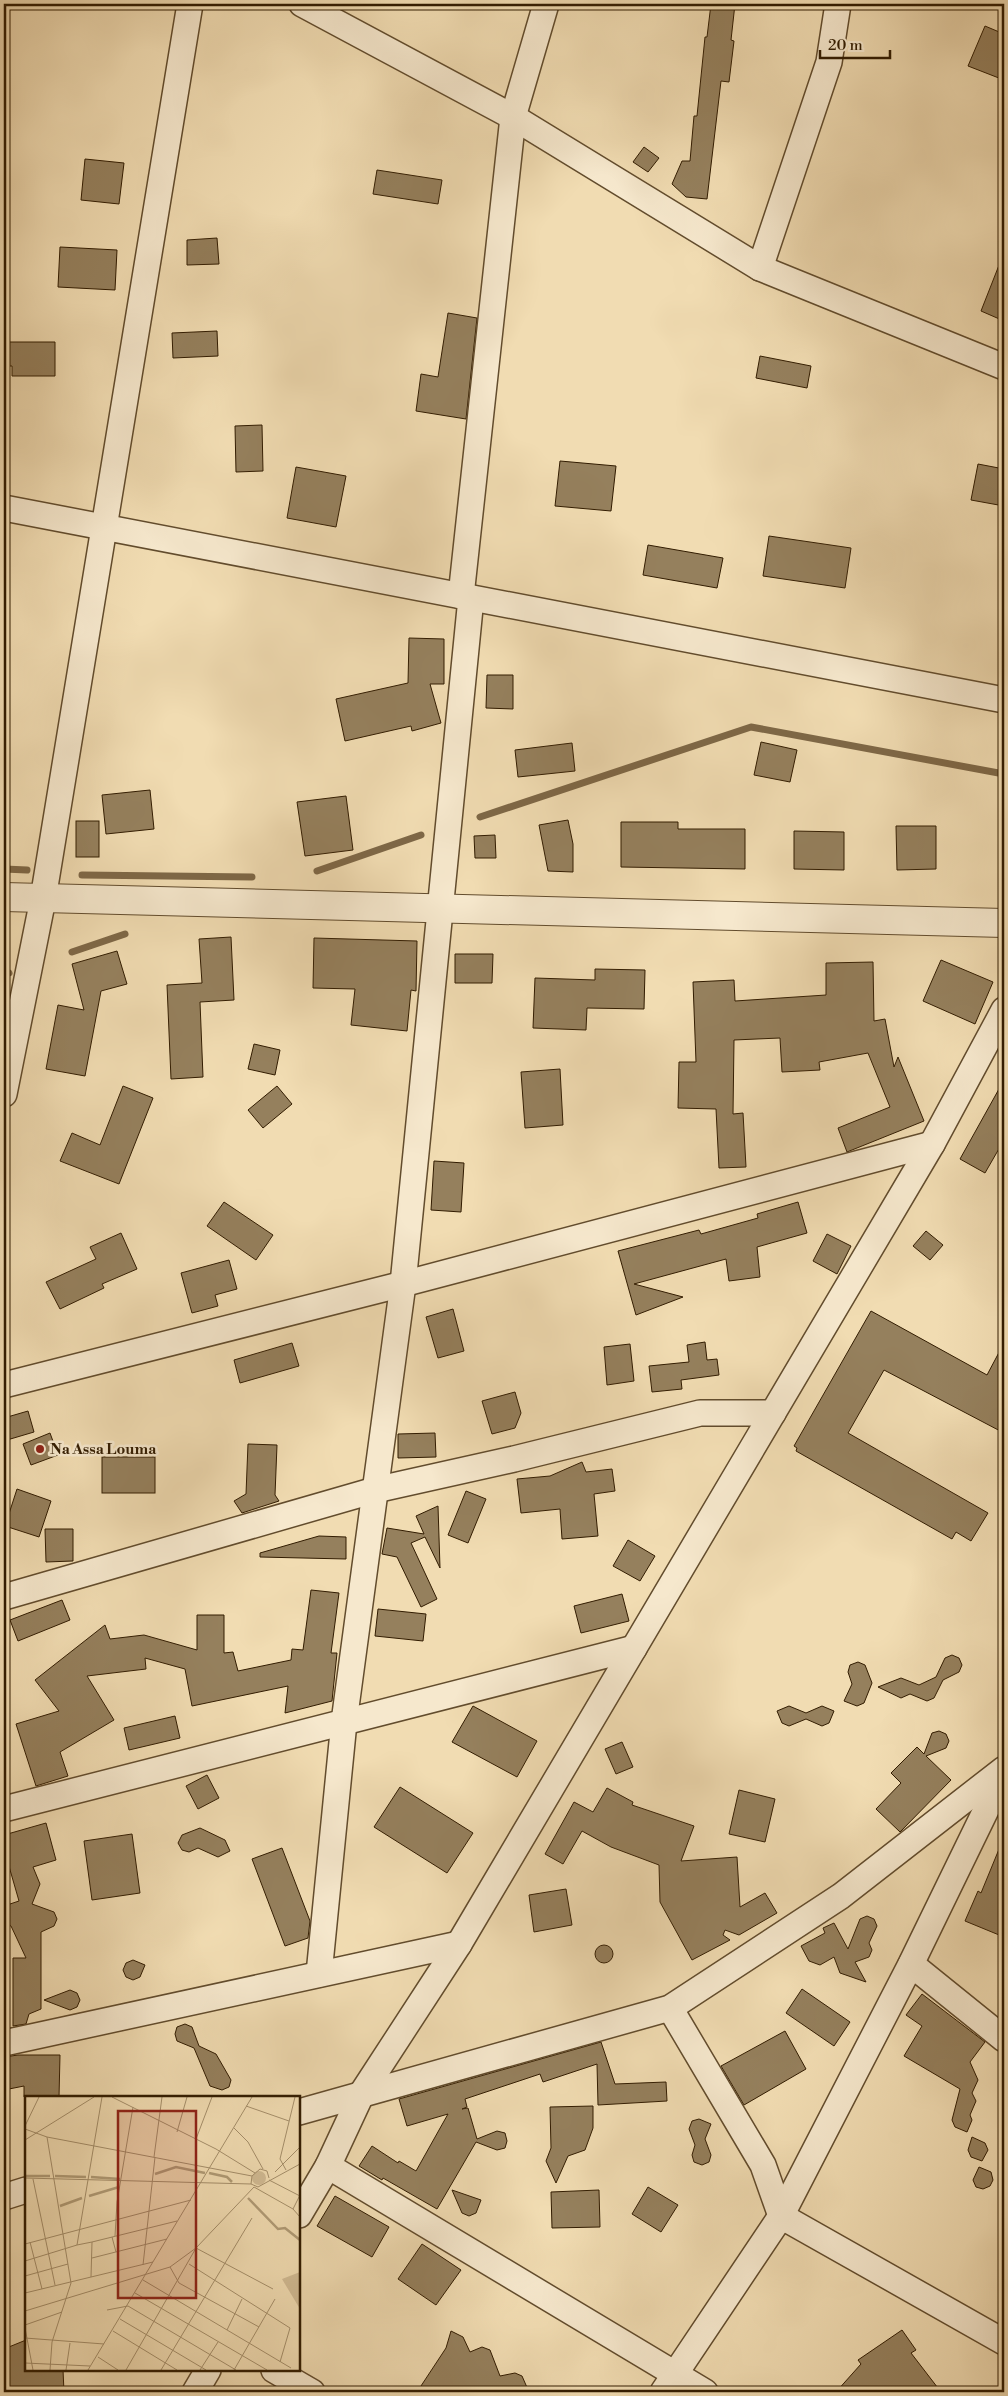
<svg xmlns="http://www.w3.org/2000/svg" width="1008" height="2396" font-family="'Libre Bodoni',serif">
  <style>
    .lines { fill: none; stroke-linecap: round; stroke-linejoin: round }
    .stream { stroke: #7e6847; stroke-width: 7 }
    .building { fill: #95805d; stroke: #321c01 }
    .minor-casing { stroke: #624c2d; stroke-width: 28 }
    .tertiary-casing { stroke: #624c2d; stroke-width: 30 }
    .minor { stroke: #f6e8cd; stroke-width: 25 }
    .tertiary { stroke: #f6e8cd; stroke-width: 28 }
    .poi-dot { fill: #8f2418; stroke: #f6e8cd; stroke-width: 2 }
    .labels { text-anchor: middle; stroke-width: 5; stroke-linejoin: round; paint-order: stroke }
    .poi-label { font-size: 15px; font-weight: bold; fill: #321c01; stroke: #f6e8cd; text-anchor: start }
    .inset-river { fill: none; stroke: #b09b76; stroke-width: 2.5 }
    .inset-road { fill: none; stroke: #a58f6b; stroke-width: 1 }
    .view { fill: #8f2418; fill-opacity: 0.15; stroke: #8f2418; stroke-width: 2.5 }
    .inset-edge { fill: none; stroke: #321c01; stroke-width: 2.5 }
  </style>
  <rect width="100%" height="100%" fill="#f1dcb2"/>
  <filter id="stains"><feTurbulence type="fractalNoise" baseFrequency=".004" numOctaves="4"/><feColorMatrix values="0 0 0 0 .2 0 0 0 0 .09 0 0 0 0 .02 0 0 0 .5 -.17"/></filter>
  <radialGradient id="worn" r=".72"><stop offset=".6" stop-color="#630" stop-opacity="0"/><stop offset="1" stop-color="#630" stop-opacity=".3"/></radialGradient>
  <g class="lines">
    <g class="stream">
      <polyline points="480,817 751,727 1004,774"/>
      <polyline points="4,869 27,870"/>
      <polyline points="317,871 421,835"/>
      <polyline points="82,875 252,877"/>
      <polyline points="72,952 125,934"/>
      <polyline points="4,975 9,973"/>
    </g>
  </g>
  <g class="building">
    <polygon points="711,4 735,4 731,40 734,41 729,82 721,81 707,199 686,197 672,184 682,161 690,161 694,116 697,116 705,37 707,37"/>
    <polygon points="985,26 1004,34 1004,80 968,66"/>
    <polygon points="644,147 659,158 648,172 633,162"/>
    <polygon points="85,159 124,163 119,204 81,200"/>
    <polygon points="377,170 442,180 438,204 373,194"/>
    <polygon points="217,238 219,264 187,265 187,240"/>
    <polygon points="60,247 117,250 115,290 58,287"/>
    <polygon points="1003,255 1004,255 1004,321 981,311"/>
    <polygon points="448,313 477,318 466,419 416,411 421,374 438,377"/>
    <polygon points="217,331 218,356 173,358 172,333"/>
    <polygon points="4,342 55,342 55,376 12,376 12,366 4,366"/>
    <polygon points="760,356 811,366 807,388 756,378"/>
    <polygon points="262,425 263,471 236,472 235,426"/>
    <polygon points="560,461 616,466 611,511 555,506"/>
    <polygon points="978,464 1004,469 1004,506 971,500"/>
    <polygon points="296,467 346,476 336,527 287,518"/>
    <polygon points="769,536 851,548 845,588 763,576"/>
    <polygon points="648,545 723,558 717,588 643,575"/>
    <polygon points="409,638 444,639 444,684 430,684 441,723 412,731 411,726 345,741 336,699 408,683"/>
    <polygon points="487,675 513,675 513,709 486,708"/>
    <polygon points="761,742 797,750 790,782 754,775"/>
    <polygon points="572,743 575,771 518,777 515,750"/>
    <polygon points="150,790 154,829 106,834 102,795"/>
    <polygon points="346,796 353,850 305,856 297,802"/>
    <polygon points="568,820 573,844 573,872 548,871 539,825"/>
    <rect x="76" y="821" width="23" height="36"/>
    <polygon points="621,822 678,822 678,829 745,829 745,869 621,867"/>
    <polygon points="896,826 936,826 936,869 897,870"/>
    <polygon points="794,831 844,832 844,870 794,869"/>
    <polygon points="495,835 496,858 475,858 474,836"/>
    <polygon points="231,937 234,1000 200,1002 203,1077 171,1079 167,985 202,983 199,939"/>
    <polygon points="314,938 417,941 416,991 411,990 407,1031 351,1025 355,989 313,988"/>
    <polygon points="117,951 127,984 101,991 85,1076 46,1069 58,1005 84,1010 72,964"/>
    <polygon points="455,954 493,954 492,983 455,983"/>
    <polygon points="941,960 993,982 975,1024 923,1001"/>
    <polygon points="873,962 874,1021 885,1019 894,1067 898,1057 924,1121 847,1152 838,1128 890,1107 868,1053 819,1062 820,1070 782,1072 780,1038 734,1040 733,1114 743,1113 746,1167 719,1168 716,1109 678,1108 679,1062 696,1062 693,982 734,980 735,1001 826,995 826,963"/>
    <polygon points="595,969 645,970 644,1009 587,1008 586,1030 533,1028 535,978 595,980"/>
    <polygon points="254,1044 280,1050 275,1075 248,1069"/>
    <polygon points="560,1069 563,1125 525,1128 521,1072"/>
    <polygon points="1004,1080 1004,1140 985,1173 960,1159"/>
    <polygon points="123,1086 153,1098 119,1184 60,1161 72,1133 100,1145"/>
    <polygon points="277,1086 292,1104 263,1128 248,1110"/>
    <polygon points="434,1161 464,1163 461,1212 431,1210"/>
    <polygon points="224,1202 273,1235 256,1260 207,1226"/>
    <polygon points="798,1202 807,1233 757,1247 760,1277 729,1281 726,1259 634,1284 683,1297 636,1315 618,1251 699,1230 701,1234 758,1218 757,1214"/>
    <polygon points="926,1231 943,1245 930,1260 913,1246"/>
    <polygon points="121,1233 137,1269 102,1284 104,1288 60,1309 46,1282 96,1259 90,1247"/>
    <polygon points="827,1234 851,1246 837,1274 813,1261"/>
    <polygon points="229,1260 237,1289 215,1295 218,1306 192,1313 181,1273"/>
    <polygon points="453,1309 464,1351 438,1358 426,1317"/>
    <polygon points="871,1311 987,1375 1004,1343 1004,1433 884,1370 848,1433 988,1513 971,1541 956,1532 952,1539 796,1451 797,1448 794,1446"/>
    <polygon points="705,1342 707,1360 717,1359 719,1375 681,1380 682,1389 652,1392 649,1366 689,1362 687,1345"/>
    <polygon points="292,1343 299,1366 240,1383 234,1360"/>
    <polygon points="630,1344 634,1381 607,1385 604,1347"/>
    <polygon points="515,1392 521,1413 515,1428 492,1434 482,1401"/>
    <polygon points="28,1411 34,1432 7,1440 4,1418"/>
    <polygon points="50,1433 58,1455 31,1465 23,1444"/>
    <polygon points="435,1433 436,1457 398,1458 398,1434"/>
    <polygon points="248,1444 277,1445 275,1495 279,1501 242,1513 234,1501 246,1494"/>
    <rect x="102" y="1457" width="53" height="36"/>
    <polygon points="582,1462 586,1472 612,1469 615,1491 594,1494 598,1536 562,1539 560,1509 521,1513 517,1479 550,1476"/>
    <polygon points="17,1489 51,1501 39,1537 5,1526"/>
    <polygon points="466,1491 486,1499 468,1543 448,1535"/>
    <polygon points="438,1506 440,1568 425,1537 411,1543 437,1599 421,1607 397,1557 382,1554 387,1528 424,1534 416,1516"/>
    <polygon points="45,1529 73,1529 73,1561 46,1562"/>
    <polygon points="319,1536 346,1537 346,1559 260,1557 260,1553"/>
    <polygon points="628,1540 655,1556 640,1581 613,1566"/>
    <polygon points="311,1590 339,1593 331,1653 337,1653 332,1701 285,1713 288,1686 192,1706 185,1669 145,1658 146,1669 87,1676 114,1720 60,1752 68,1776 36,1786 16,1724 59,1711 35,1680 105,1625 110,1639 144,1635 197,1650 197,1615 224,1615 224,1653 233,1652 238,1671 291,1660 292,1649 303,1650"/>
    <polygon points="622,1594 629,1621 581,1633 574,1606"/>
    <polygon points="62,1600 70,1620 18,1641 10,1620"/>
    <polygon points="378,1609 426,1614 423,1641 375,1636"/>
    <polygon points="952,1655 959,1658 962,1665 959,1672 943,1680 934,1698 927,1701 910,1694 901,1698 878,1687 901,1678 919,1685 936,1677 945,1658"/>
    <polygon points="858,1662 865,1665 872,1683 864,1703 857,1706 844,1701 852,1684 848,1672 850,1665"/>
    <polygon points="473,1706 537,1741 517,1777 452,1742"/>
    <polygon points="789,1706 806,1713 822,1706 834,1711 829,1723 822,1726 806,1719 789,1726 782,1723 777,1711"/>
    <polygon points="175,1716 180,1738 129,1750 124,1728"/>
    <polygon points="939,1731 946,1734 949,1741 946,1748 926,1756 951,1780 900,1832 876,1809 901,1783 891,1773 917,1747 924,1754 932,1733"/>
    <polygon points="622,1742 633,1767 616,1774 605,1749"/>
    <polygon points="207,1775 219,1798 198,1809 186,1786"/>
    <polygon points="400,1787 473,1833 447,1873 374,1827"/>
    <polygon points="607,1788 633,1802 632,1805 694,1826 681,1861 737,1857 740,1907 765,1893 777,1913 739,1935 725,1930 723,1935 730,1940 692,1960 660,1902 659,1865 611,1847 582,1831 563,1864 545,1854 574,1802 593,1812"/>
    <polygon points="739,1790 775,1799 765,1842 729,1834"/>
    <polygon points="46,1823 56,1860 33,1867 40,1884 32,1904 54,1912 57,1919 54,1926 41,1932 41,2009 29,2014 26,2024 13,2026 13,1958 26,1958 11,1926 4,1923 4,1906 19,1901 4,1849 4,1835"/>
    <polygon points="200,1828 225,1840 230,1851 218,1857 198,1848 189,1852 182,1850 178,1843 182,1835"/>
    <polygon points="132,1834 140,1893 92,1900 84,1841"/>
    <polygon points="1004,1837 1004,1937 965,1921 978,1891 981,1893"/>
    <polygon points="282,1848 310,1921 308,1938 285,1946 252,1859"/>
    <polygon points="566,1889 572,1925 534,1932 529,1895"/>
    <polygon points="867,1916 874,1919 877,1926 869,1943 872,1950 869,1957 855,1962 866,1982 840,1973 834,1957 820,1965 809,1961 801,1946 825,1933 823,1928 834,1923 848,1949 860,1919"/>
    <circle cx="604" cy="1954" r="9"/>
    <polygon points="133,1960 145,1965 140,1977 133,1980 126,1977 123,1970 126,1963"/>
    <polygon points="802,1989 850,2022 834,2046 786,2013"/>
    <polygon points="70,1990 77,1993 80,2000 77,2007 70,2010 44,2000"/>
    <polygon points="922,1994 985,2042 970,2062 978,2080 972,2093 976,2101 970,2115 972,2120 967,2132 955,2127 952,2120 960,2089 904,2056 922,2026 906,2015"/>
    <polygon points="185,2024 192,2027 199,2046 216,2054 231,2080 229,2087 222,2090 210,2086 194,2048 177,2041 175,2034 177,2027"/>
    <polygon points="785,2031 806,2069 744,2105 721,2066"/>
    <polygon points="601,2042 615,2084 666,2082 667,2101 598,2105 597,2064 543,2082 540,2074 465,2099 467,2107 462,2109 468,2108 477,2139 497,2131 505,2133 507,2141 505,2148 497,2150 476,2142 437,2209 383,2178 382,2180 359,2166 372,2146 398,2163 399,2161 416,2171 448,2114 407,2126 399,2099"/>
    <polygon points="18,2055 60,2055 59,2097 24,2097 24,2086 4,2090 4,2057"/>
    <polygon points="593,2106 593,2128 585,2150 568,2156 556,2183 546,2161 551,2148 550,2107"/>
    <polygon points="699,2119 711,2124 705,2139 711,2155 709,2162 702,2165 694,2162 692,2155 695,2145 689,2129 692,2121"/>
    <polygon points="972,2137 985,2143 988,2150 982,2161 971,2157 968,2150"/>
    <polygon points="979,2167 991,2172 993,2180 990,2186 983,2189 976,2187 973,2180"/>
    <polygon points="648,2187 678,2205 661,2232 632,2214"/>
    <polygon points="452,2190 481,2200 476,2213 469,2216 462,2213"/>
    <polygon points="599,2190 600,2227 552,2228 551,2192"/>
    <polygon points="335,2196 389,2227 372,2257 317,2226"/>
    <polygon points="422,2244 461,2270 436,2305 398,2279"/>
    <polygon points="902,2330 916,2350 911,2353 941,2392 836,2392 861,2364 858,2360"/>
    <polygon points="451,2331 463,2337 470,2352 482,2347 490,2350 500,2376 515,2373 522,2376 529,2392 417,2392 446,2348"/>
    <polygon points="26,2340 26,2370 63,2370 64,2392 4,2392 4,2349"/>
  </g>
  <g class="lines">
    <g class="minor-casing">
      <g id="minor">
        <polyline points="302,4 513,117 760,268 1004,367"/>
        <polyline points="760,268 829,62 838,4"/>
        <polyline points="4,508 1004,700"/>
        <polyline points="461,596 513,117 546,4"/>
        <polyline points="4,1094 43,899 190,4"/>
        <polyline points="4,1385 403,1284 932,1144"/>
        <polyline points="4,1597 375,1490 514,1459 700,1413 773,1413"/>
        <polyline points="4,1809 634,1648"/>
        <polyline points="911,1964 1004,2039"/>
        <polyline points="319,1974 344,1722 403,1284 471,598"/>
        <polyline points="670,2008 763,2165 781,2216 1004,2342"/>
        <polyline points="4,2043 459,1944"/>
        <polyline points="299,2112 670,2008 841,1896 1004,1769"/>
        <polyline points="328,2166 705,2392"/>
        <polyline points="4,2197 26,2190"/>
        <polyline points="299,2215 328,2166 362,2093 459,1944 932,1144 1004,1010"/>
        <polyline points="274,2370 312,2392"/>
        <polyline points="195,2392 208,2370"/>
        <polyline points="663,2392 781,2216 911,1964 1004,1773"/>
      </g>
    </g>
    <g class="tertiary-casing">
      <polyline id="tertiary" points="4,897 1004,923"/>
    </g>
    <use href="#minor" class="minor"/>
    <use href="#tertiary" class="tertiary"/>
  </g>
  <circle class="poi-dot" cx="40" cy="1449" r="5"/>
  <g class="labels">
    <g class="poi-label">
      <text x="50" y="1454">Na Assa Louma</text>
    </g>
  </g>
  <g transform="translate(25 2096)">
    <rect width="275" height="275" fill="#f1dcb2"/>
    <path d="M227 82a7 7 0 1 1 14 0a7 7 0 1 1-14 0ZM275,176V213L257,183Z" fill="#d1bb94"/>
    <path class="inset-river" d="M184,77L202,81L207,86M130,78L151,71L180,77M0,80H25M30,80L61,81M66,81L95,83M64,100L94,91M223,102L253,133L260,132L275,144M35,110L57,102"/>
    <path class="inset-road" d="M87,1L191,53L230,77M221,10L264,25M0,30L14,1M209,32L223,46L238,73M0,33L22,41L227,80M152,36L162,1M22,41L46,187L27,246L25,274M171,43L187,1M0,44L69,1M129,61L137,1M261,74L255,63L270,1M250,76L275,51M0,82L226,88M244,82L242,75L235,73L227,80L226,88L233,91L275,68M8,83L30,189M244,84L275,100M275,99L268,113L275,121M90,140L92,106L108,11M87,141L91,156M5,146L17,193M67,146L152,125M0,148L166,104M67,162L142,143M0,165L52,149M164,168L265,232L255,266M118,169L130,61M145,171L154,187L234,231M0,180L43,168M66,181L67,146L52,149L77,1M118,184L266,272M0,197L128,166M110,197L242,274M82,214L103,210L211,274M0,215L145,171L171,152L229,91L268,113M95,223L181,274M0,229L37,216M0,232L8,274M202,234L217,203M88,235L152,274M0,242L79,248M73,261L93,274M0,267L65,270M41,274L45,247M63,274L227,1M101,274L171,152L248,193M136,274L227,122M175,274L193,246M209,274L250,203"/>
    <path class="view" d="M93,15H171V202H93Z"/>
    <rect width="275" height="275" class="inset-edge"/>
  </g>
  <rect width="1008" height="2396" fill="none" stroke="#f1dcb2" stroke-width="20"/>
  <rect x="5" y="5" width="998" height="2386" fill="none" stroke="#321c01" stroke-width="2.5"/>
  <rect x="10" y="10" width="988" height="2376" fill="none" stroke="#321c01"/>
  <path d="M820 50v8h70v-8" fill="none" stroke="#321c01" stroke-width="2.5"/>
  <text x="828" y="50" font-size="15" fill="#321c01" stroke="#f6e8cd" stroke-width="4" paint-order="stroke">20 m</text>
  <rect width="100%" height="100%" filter="url(#stains)"/>
  <rect width="100%" height="100%" fill="url(#worn)"/>
</svg>
